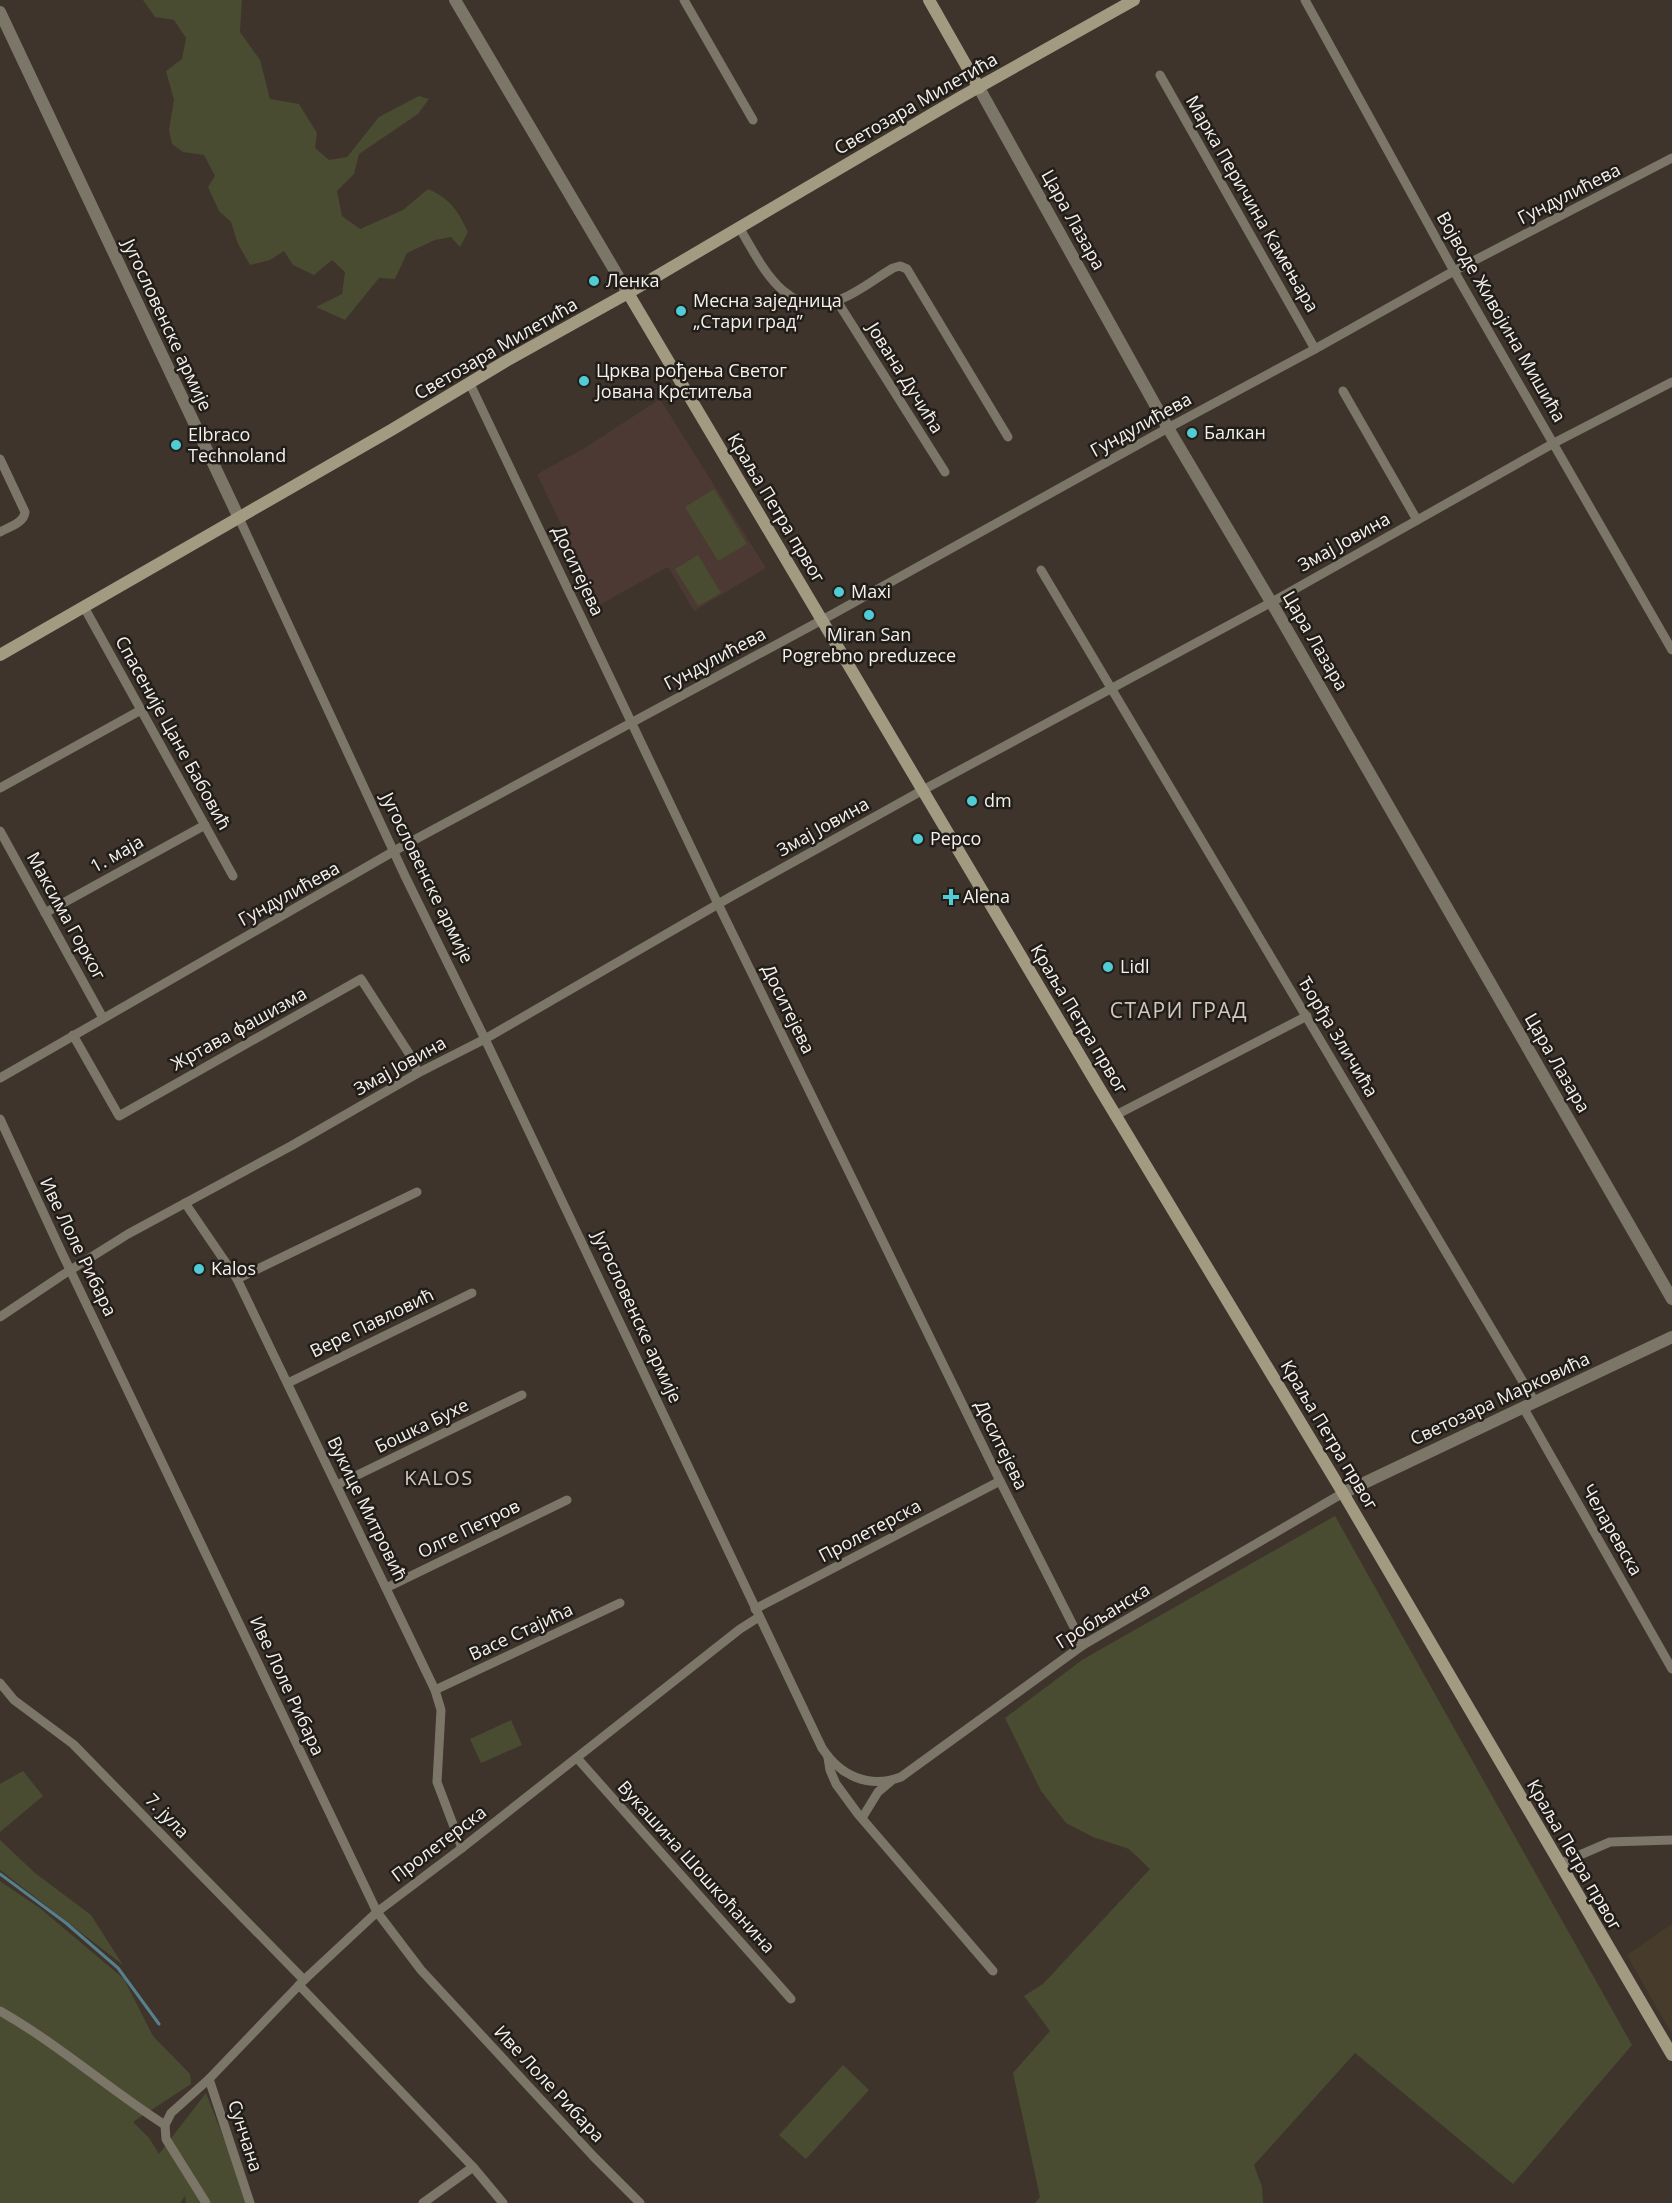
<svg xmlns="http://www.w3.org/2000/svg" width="1672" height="2203" font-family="'Open Sans',sans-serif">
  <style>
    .industrial { fill: #473c2c }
    .education { fill: #4c3933 }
    .green { fill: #494c30 }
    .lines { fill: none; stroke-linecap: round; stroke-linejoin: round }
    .stream { stroke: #57808f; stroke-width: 3 }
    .minor { stroke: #7c7668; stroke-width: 9 }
    .tertiary { stroke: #7c7668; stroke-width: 12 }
    .secondary { stroke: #a39a82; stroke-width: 12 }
    .poi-dot { fill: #51ccd5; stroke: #211d19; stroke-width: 2 }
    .labels { text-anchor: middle; stroke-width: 5; stroke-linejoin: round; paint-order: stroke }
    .street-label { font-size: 18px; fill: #f6f0eb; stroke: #211d19 }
    .poi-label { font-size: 18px; fill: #f6f0eb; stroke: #211d19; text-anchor: start }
    .neighbourhood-label { font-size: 20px; letter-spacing: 1.5px; fill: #d4c7bd; stroke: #211d19 }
    .quarter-label { font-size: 21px; letter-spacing: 1.5px; fill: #d4c7bd; stroke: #211d19 }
  </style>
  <rect width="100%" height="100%" fill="#3e342c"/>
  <polygon class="industrial" points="1672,1924 1672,2034 1627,1955"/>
  <polygon class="education" points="660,399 766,568 694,611 668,567 599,605 537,474 583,449"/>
  <g class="green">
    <path d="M143,0H242L240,32L260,60L270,99L299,104L317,133L315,148L329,160L347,157L379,117L419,96L429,99L418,114L359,154L354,174L337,191L342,216L360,229L403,210L428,189C452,200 457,210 468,232L460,247L451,237L435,240L407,253L395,279L379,278L345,320L316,307L342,294L345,272L332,260L314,275L293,265L284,251L270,260L250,265L238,244L231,222L219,211L208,187L215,176L204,155L183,152L172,144L169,130L174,100L166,71L182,59L186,38L174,20L155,17Z"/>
    <polygon points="714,489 747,544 718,561 685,507"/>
    <polygon points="698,555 721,593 698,606 675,569"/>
    <polygon points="1335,1516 1632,2045 1513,2184 1355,2053 1254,2165 1262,2187 1263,2203 1035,2203 1040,2197 1013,2073 1050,2031 1024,1996 1043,1984 1150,1869 1129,1849 1093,1837 1066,1823 1041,1791 1005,1718 1082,1660"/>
    <polygon points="511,1720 522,1745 481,1763 470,1739"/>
    <polygon points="23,1771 43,1796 0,1832 0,1784"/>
    <polygon points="0,1840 35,1873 91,1915 123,1965 0,1870"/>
    <polygon points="0,1881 41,1909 124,1979 153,2036 190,2074 191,2084 133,2122 149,2138 159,2154 206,2093 249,2203 186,2203 185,2196 180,2203 0,2203"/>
    <polygon points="843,2065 869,2090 806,2159 779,2135"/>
  </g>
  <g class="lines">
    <polyline class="stream" points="0,1874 66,1923 118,1968 159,2024"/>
    <g class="minor">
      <polyline points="684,0 753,120"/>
      <polyline points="1305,0 1454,271 1672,650"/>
      <polyline points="1160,75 1315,349"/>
      <path d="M739,227C761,264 786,322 841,299C859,292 876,278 893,268L900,266L907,269L1008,437"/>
      <polyline points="837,301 945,472"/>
      <polyline points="470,384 718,904 1000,1481 1083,1645"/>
      <polyline points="1343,391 1417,520"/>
      <path d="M0,459L25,512C24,523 9,527 0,532"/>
      <path d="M239,518L405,876L485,1039L822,1748C840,1776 869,1789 901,1777L1083,1645L1343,1493"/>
      <polyline points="1041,570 1535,1402"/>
      <polyline points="84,607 233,876"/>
      <polyline points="0,788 141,710"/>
      <polyline points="0,831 103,1018"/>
      <polyline points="45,913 205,825"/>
      <polyline points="73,1035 119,1116 361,979 410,1055 418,1073"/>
      <polyline points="0,1078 403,846 833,614 1168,428 1315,349 1454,271 1672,158"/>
      <polyline points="1116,1115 1307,1016"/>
      <polyline points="0,1119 61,1251 377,1912 421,1970 594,2157 640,2203"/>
      <polyline points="185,1203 237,1279 435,1690 441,1710 437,1782 462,1848"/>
      <polyline points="237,1279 417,1192"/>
      <polyline points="0,1317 61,1276 128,1234 291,1146 418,1073 485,1039 732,896 923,790 1272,602 1554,443 1672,382"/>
      <polyline points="288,1383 472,1293"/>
      <polyline points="1523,1407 1672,1669"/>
      <polyline points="337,1485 522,1395"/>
      <polyline points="386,1588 567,1500"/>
      <polyline points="755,1609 1000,1481"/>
      <polyline points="0,1683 14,1700 73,1744 304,1980"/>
      <polyline points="435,1690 620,1603"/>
      <polyline points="577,1758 791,1999"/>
      <polyline points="828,1758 830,1770 836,1784 858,1814 993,1971"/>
      <polyline points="862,1818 878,1792 891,1781"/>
      <polyline points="1559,1864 1610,1842 1672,1840"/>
      <polyline points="299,1985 473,2167 503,2203"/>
      <path d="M0,2011C58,2044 109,2089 165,2125"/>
      <polyline points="209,2079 250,2203"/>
      <polyline points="206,2203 166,2139 165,2125 171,2113 209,2079 304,1980 377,1912 462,1848 740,1629 759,1617"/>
      <polyline points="423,2203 473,2167"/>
    </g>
    <g class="tertiary">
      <polyline points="455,0 628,293"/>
      <polyline points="0,12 239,518"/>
      <polyline points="979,88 1168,428 1277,612 1672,1299"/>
      <polyline points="1343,1493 1672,1337"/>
    </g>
    <g class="secondary">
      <polyline points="929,0 979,88"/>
      <polyline points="628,293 1098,1086 1343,1493 1672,2055"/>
      <polyline points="0,655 393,429 506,361 628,293 961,97 1134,0"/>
    </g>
  </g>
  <g class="poi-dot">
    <circle cx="594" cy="281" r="6"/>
    <circle cx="681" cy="311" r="6"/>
    <circle cx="584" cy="381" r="6"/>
    <circle cx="1192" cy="433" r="6"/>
    <circle cx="176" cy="445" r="6"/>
    <circle cx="839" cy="592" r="6"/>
    <circle cx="869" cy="615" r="6"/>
    <circle cx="972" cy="801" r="6"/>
    <circle cx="918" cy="839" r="6"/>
    <path d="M948 888h6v6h6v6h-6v6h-6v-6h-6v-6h6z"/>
    <circle cx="1108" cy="967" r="6"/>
    <circle cx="199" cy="1269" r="6"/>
  </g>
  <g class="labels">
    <g class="street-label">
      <text transform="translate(916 104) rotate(-30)" y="6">Светозара Милетића</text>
      <text transform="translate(1569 194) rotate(-27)" y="6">Гундулићева</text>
      <text transform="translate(1252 204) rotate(60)" y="6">Марка Перичина Камењара</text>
      <text transform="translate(1073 220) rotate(61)" y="6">Цара Лазара</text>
      <text transform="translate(1501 317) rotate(60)" y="6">Војводе Живојина Мишића</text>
      <text transform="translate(167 325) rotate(65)" y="6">Југословенске армије</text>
      <text transform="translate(496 349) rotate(-30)" y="6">Светозара Милетића</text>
      <text transform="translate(905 378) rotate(58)" y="6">Јована Дучића</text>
      <text transform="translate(1141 425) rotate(-29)" y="6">Гундулићева</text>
      <text transform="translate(776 508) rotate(59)" y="6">Краља Петра првог</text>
      <text transform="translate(1344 542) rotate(-29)" y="6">Змај Јовина</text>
      <text transform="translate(578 571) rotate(65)" y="6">Доситејева</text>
      <text transform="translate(1315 641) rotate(60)" y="6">Цара Лазара</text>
      <text transform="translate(715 659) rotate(-28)" y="6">Гундулићева</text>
      <text transform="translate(173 733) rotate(61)" y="6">Спасеније Цане Бабовић</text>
      <text transform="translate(823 827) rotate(-29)" y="6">Змај Јовина</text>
      <text transform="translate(117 854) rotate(-29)" y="6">1. маја</text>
      <text transform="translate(427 878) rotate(64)" y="6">Југословенске армије</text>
      <text transform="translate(289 894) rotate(-29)" y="6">Гундулићева</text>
      <text transform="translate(66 916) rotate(61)" y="6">Максима Горког</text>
      <text transform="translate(788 1009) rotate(64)" y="6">Доситејева</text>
      <text transform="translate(1079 1019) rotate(59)" y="6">Краља Петра првог</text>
      <text transform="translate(239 1029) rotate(-29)" y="6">Жртава фашизма</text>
      <text transform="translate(1338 1037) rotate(59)" y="6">Ђорђа Зличића</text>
      <text transform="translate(1557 1063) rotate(60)" y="6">Цара Лазара</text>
      <text transform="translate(400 1066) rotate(-29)" y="6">Змај Јовина</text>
      <text transform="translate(78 1247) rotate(64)" y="6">Иве Лоле Рибара</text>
      <text transform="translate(637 1317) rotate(65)" y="6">Југословенске армије</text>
      <text transform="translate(372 1323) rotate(-26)" y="6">Вере Павловић</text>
      <text transform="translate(1500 1399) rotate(-25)" y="6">Светозара Марковића</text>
      <text transform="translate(422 1426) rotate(-26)" y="6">Бошка Бухе</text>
      <text transform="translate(1329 1435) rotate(59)" y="6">Краља Петра првог</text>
      <text transform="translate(1001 1445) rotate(64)" y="6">Доситејева</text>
      <text transform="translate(367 1509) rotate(64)" y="6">Вукице Митровић</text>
      <text transform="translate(469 1529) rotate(-26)" y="6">Олге Петров</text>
      <text transform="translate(1612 1530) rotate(60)" y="6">Челаревска</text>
      <text transform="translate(870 1531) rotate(-28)" y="6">Пролетерска</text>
      <text transform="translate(1103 1616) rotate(-32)" y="6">Гробљанска</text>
      <text transform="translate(521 1632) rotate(-25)" y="6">Васе Стајића</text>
      <text transform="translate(287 1686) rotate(65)" y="6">Иве Лоле Рибара</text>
      <text transform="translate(167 1816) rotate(46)" y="6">7. јула</text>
      <text transform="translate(439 1844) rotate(-37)" y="6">Пролетерска</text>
      <text transform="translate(1574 1855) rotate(60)" y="6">Краља Петра првог</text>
      <text transform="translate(696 1867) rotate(48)" y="6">Вукашина Шошкоћанина</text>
      <text transform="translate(549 2084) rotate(47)" y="6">Иве Лоле Рибара</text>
      <text transform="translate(245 2136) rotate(72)" y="6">Сунчана</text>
    </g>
    <g class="poi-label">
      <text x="606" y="287">Ленка</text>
      <text x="693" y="307">Месна заједница<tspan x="693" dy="21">„Стари град”</tspan></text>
      <text x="596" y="377">Црква рођења Светог<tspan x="596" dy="21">Јована Крститеља</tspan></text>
      <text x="1204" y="439">Балкан</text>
      <text x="188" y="441">Elbraco<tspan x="188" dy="21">Technoland</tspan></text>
      <text x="851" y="598">Maxi</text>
      <text x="869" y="641" text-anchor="middle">Miran San<tspan x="869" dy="21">Pogrebno preduzece</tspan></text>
      <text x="984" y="807">dm</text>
      <text x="930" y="845">Pepco</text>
      <text x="963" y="903">Alena</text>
      <text x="1120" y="973">Lidl</text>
      <text x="211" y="1275">Kalos</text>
    </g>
    <g class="neighbourhood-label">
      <text x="439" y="1485">KALOS</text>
    </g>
    <g class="quarter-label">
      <text x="1179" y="1018">СТАРИ ГРАД</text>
    </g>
  </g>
</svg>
